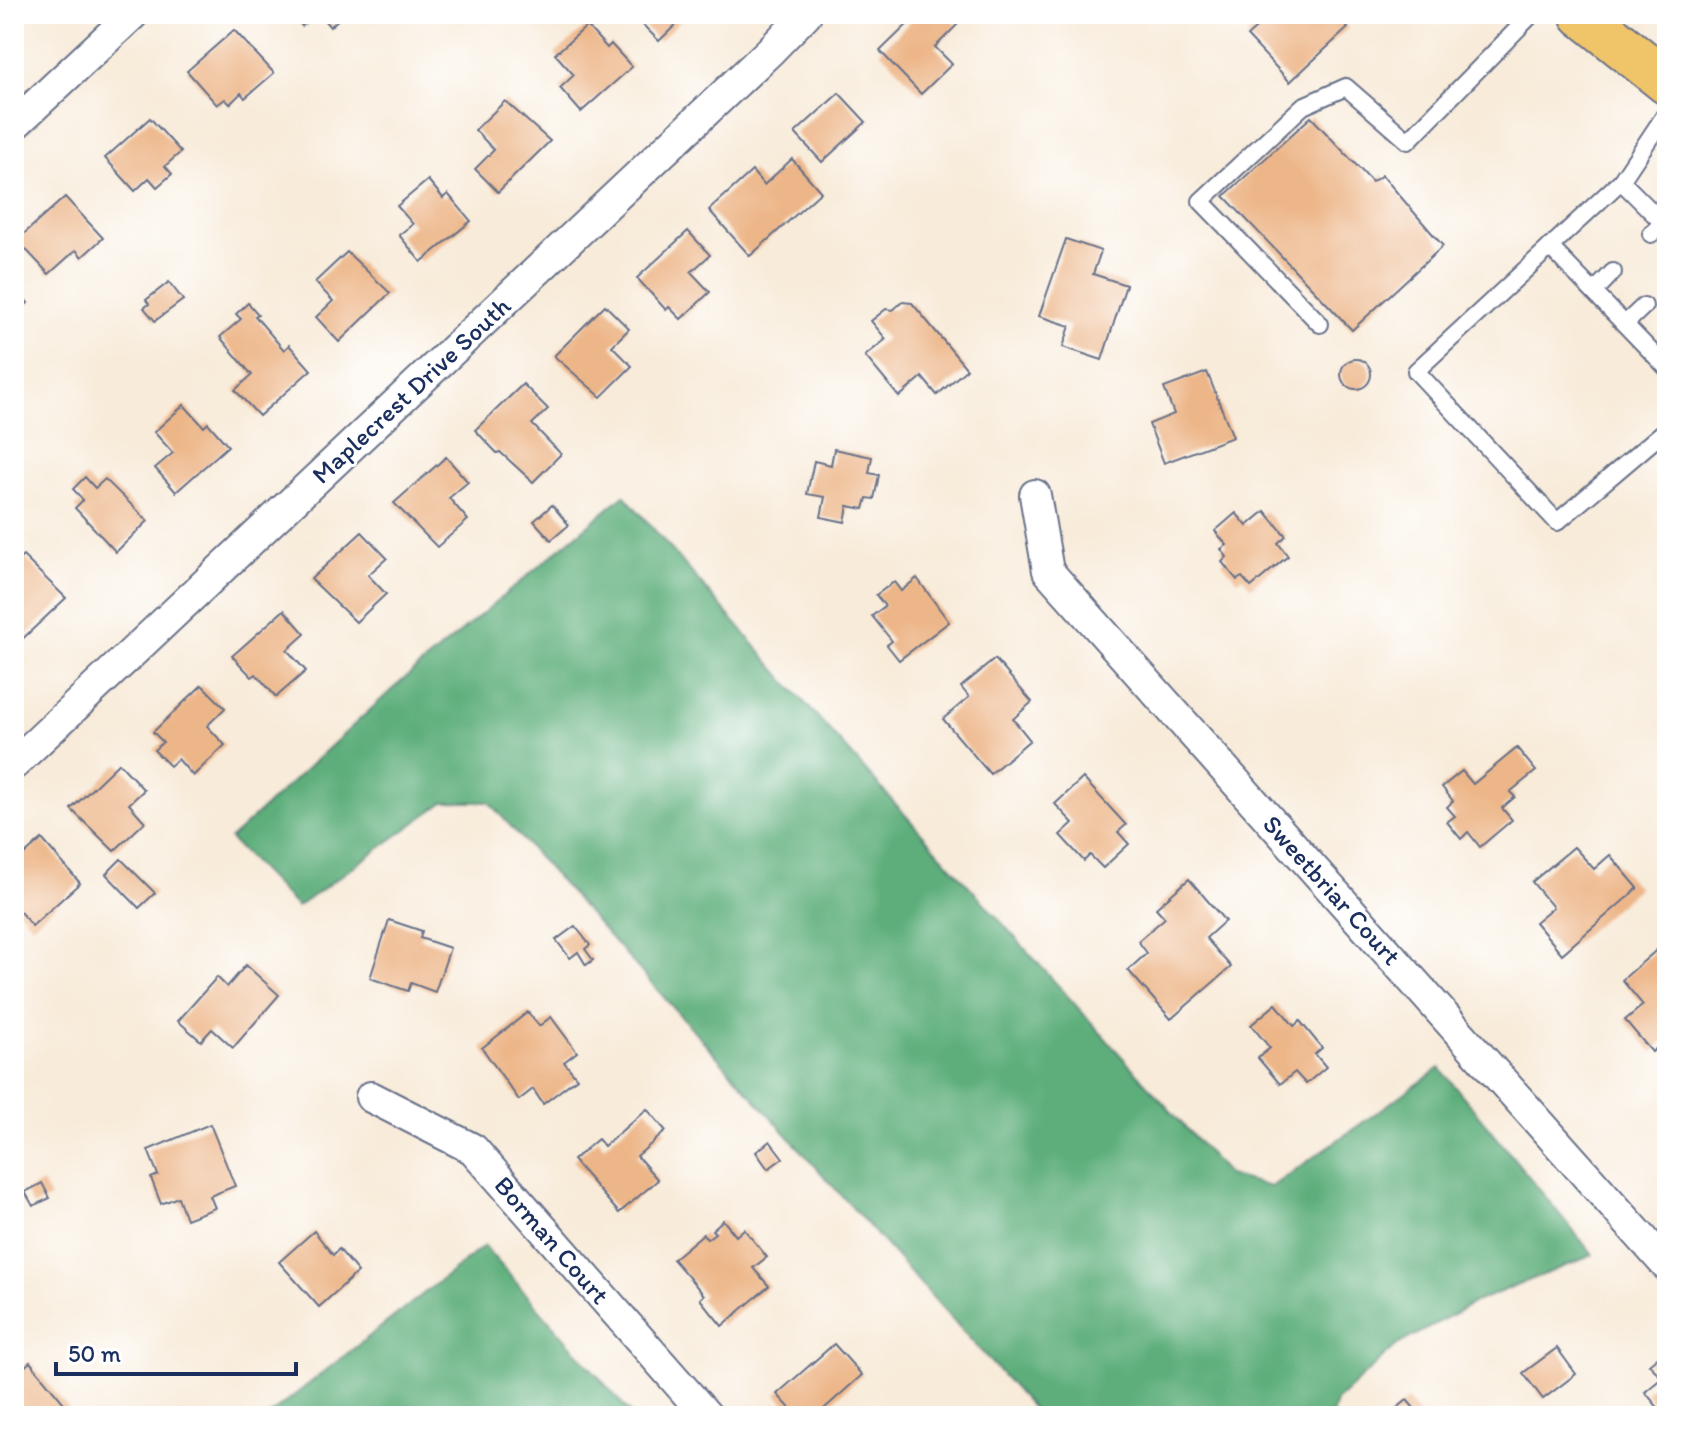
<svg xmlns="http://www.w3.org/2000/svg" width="1681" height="1430" font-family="Itim,sans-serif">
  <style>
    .forest { fill: #5dae7a; stroke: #3c6e6c; stroke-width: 2 }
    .building { fill: #edb688 }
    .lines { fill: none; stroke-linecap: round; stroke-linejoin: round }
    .lane-casing { stroke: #687189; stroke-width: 20 }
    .street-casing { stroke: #687189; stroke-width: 34 }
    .primary-casing { stroke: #687189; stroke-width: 48 }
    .lane { stroke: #fff; stroke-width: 16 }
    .street { stroke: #fff; stroke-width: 30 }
    .primary { stroke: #f0c469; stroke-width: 44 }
    .labels { text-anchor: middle; stroke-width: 6; stroke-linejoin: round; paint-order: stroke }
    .street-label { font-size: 26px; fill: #1b2f5e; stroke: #fff }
  </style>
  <rect width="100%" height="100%" fill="#fff"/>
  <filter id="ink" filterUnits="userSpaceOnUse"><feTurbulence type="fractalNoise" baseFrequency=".0125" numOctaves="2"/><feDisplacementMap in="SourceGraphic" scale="16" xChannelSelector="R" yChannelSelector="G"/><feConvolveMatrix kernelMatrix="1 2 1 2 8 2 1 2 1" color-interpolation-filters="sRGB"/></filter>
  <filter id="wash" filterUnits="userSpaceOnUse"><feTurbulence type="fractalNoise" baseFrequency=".006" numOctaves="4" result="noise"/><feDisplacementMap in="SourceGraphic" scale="32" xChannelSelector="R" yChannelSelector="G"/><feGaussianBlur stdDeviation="1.8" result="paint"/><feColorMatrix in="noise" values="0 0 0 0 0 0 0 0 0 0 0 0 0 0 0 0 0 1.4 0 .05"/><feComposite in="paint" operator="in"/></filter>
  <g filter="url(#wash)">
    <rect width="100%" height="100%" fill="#f8ebd9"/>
    <g class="forest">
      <polygon points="624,495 796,693 1228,1175 1271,1187 1440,1068 1593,1255 1475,1302 1397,1345 1336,1401 1332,1416 1039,1416 489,802 444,802 297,907 230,839 396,686"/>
      <polygon points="484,1246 633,1416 268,1416"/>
    </g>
    <g id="blocks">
      <g class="building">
        <polygon points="292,14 316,14 302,26"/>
        <polygon points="319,14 344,14 330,27"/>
        <polygon points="638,14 687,14 659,41 635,17"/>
        <polygon points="918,14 946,14 957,25 935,47 952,64 921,94 880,51"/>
        <polygon points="1272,14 1335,14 1348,28 1290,82 1247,36"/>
        <polygon points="587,26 607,48 611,44 632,67 581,112 560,88 574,75 555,54"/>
        <polygon points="234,30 274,73 245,98 241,93 230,104 225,99 217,105 187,71"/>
        <polygon points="839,93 866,122 822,162 795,133"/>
        <polygon points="505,101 550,141 498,192 475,169 494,150 475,130"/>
        <polygon points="1311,117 1372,182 1382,175 1443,246 1352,330 1224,196"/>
        <polygon points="150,118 181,152 165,166 172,174 157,187 149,178 135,191 105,158"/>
        <polygon points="792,159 821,192 750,256 709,210 752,171 764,185"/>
        <polygon points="428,180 443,198 448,194 471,221 421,262 399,235 413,224 397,206"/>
        <polygon points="65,197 103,238 82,257 76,250 49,274 17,240"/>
        <polygon points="688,231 710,255 691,272 710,292 681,319 669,307 666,310 637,278"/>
        <polygon points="1066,239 1101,251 1093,274 1126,285 1102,360 1063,347 1070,326 1039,316"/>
        <polygon points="347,252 390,293 339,342 316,317 333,301 315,282"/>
        <polygon points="169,282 183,300 155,321 144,308 149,304 146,300"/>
        <polygon points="14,286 28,303 16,315 25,326 14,336"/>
        <polygon points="902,302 912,303 967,369 937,395 922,377 899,397 865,356 886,339 871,321 886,309 893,310"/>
        <polygon points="248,303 258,314 255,316 284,350 289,345 311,370 259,416 235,390 252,375 220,337 241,319 236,314"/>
        <polygon points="605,305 629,329 612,346 632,366 601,397 554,356"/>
        <circle cx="1356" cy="374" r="15"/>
        <polygon points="1207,372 1233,437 1164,463 1149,424 1174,414 1164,388"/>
        <polygon points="523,384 548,409 532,424 561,454 533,482 500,452 497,453 475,430"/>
        <polygon points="184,405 204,427 208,423 228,446 176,492 155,468 173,453 154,432"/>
        <polygon points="834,449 872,457 869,473 879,475 874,499 867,498 864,509 848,506 845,522 821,517 825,497 807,494 814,461 831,465"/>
        <polygon points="446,457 468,482 449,498 468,520 437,547 394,503"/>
        <polygon points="85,477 95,488 105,479 148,521 116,552 75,508 83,500 73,489"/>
        <polygon points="552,505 569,525 551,540 534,521"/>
        <polygon points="1265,511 1286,536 1278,543 1288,556 1251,587 1242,577 1237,580 1222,562 1227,557 1221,549 1227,545 1215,531 1236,513 1247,526"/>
        <polygon points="362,532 387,558 368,575 386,594 356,622 311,579"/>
        <polygon points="23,556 66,598 16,645 14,564"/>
        <polygon points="917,578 949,622 899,660 887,645 892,641 872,616 885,606 876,595 894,582 901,591"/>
        <polygon points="284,610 305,634 287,650 306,671 276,697 256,674 252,677 232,656"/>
        <polygon points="995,659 1032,702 1013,719 1030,740 990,774 943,719 969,697 961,687"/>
        <polygon points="202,685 225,708 207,726 225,745 193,776 178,759 170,766 154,750 163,742 153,732"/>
        <polygon points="1517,748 1536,771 1510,792 1515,797 1502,808 1512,820 1480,847 1468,832 1461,839 1447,822 1455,816 1447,807 1453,801 1442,787 1462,771 1473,784"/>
        <polygon points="119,763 144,790 129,804 145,822 114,851 71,809"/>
        <polygon points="1083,778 1126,825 1118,832 1129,844 1103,868 1090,855 1084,861 1060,835 1073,823 1055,804"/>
        <polygon points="42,839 80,883 32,926 14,905 14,864"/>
        <polygon points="1574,847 1594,869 1610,855 1638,888 1562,954 1535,922 1553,907 1532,882"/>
        <polygon points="121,859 155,893 139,908 106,874"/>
        <polygon points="1189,879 1225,921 1206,938 1231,967 1171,1019 1128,970 1147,953 1138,941 1165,918 1156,908"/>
        <polygon points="389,920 422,931 420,938 450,948 435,992 411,983 408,991 370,978"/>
        <polygon points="575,926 590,945 585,949 593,960 586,965 578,952 570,958 556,940"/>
        <polygon points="1660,947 1667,955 1667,1039 1652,1052 1625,1020 1643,1005 1622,980"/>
        <polygon points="246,965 279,995 233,1048 212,1029 201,1041 178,1021 217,977 227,987"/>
        <polygon points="1276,1004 1294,1026 1300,1021 1322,1048 1315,1054 1326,1067 1306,1084 1295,1072 1280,1084 1258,1058 1270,1048 1251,1025"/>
        <polygon points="528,1012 539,1026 551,1017 577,1052 564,1062 577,1078 543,1104 533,1089 519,1100 482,1048"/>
        <polygon points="647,1109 666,1131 637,1156 658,1180 619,1213 573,1160 598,1139 604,1146"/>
        <polygon points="210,1124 235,1186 210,1196 215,1208 186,1219 178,1197 161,1204 151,1178 158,1175 148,1150"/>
        <polygon points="770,1141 783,1158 768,1169 756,1152"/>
        <polygon points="42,1183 50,1198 33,1206 25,1192"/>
        <polygon points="723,1220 736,1236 744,1229 767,1257 753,1268 769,1286 722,1326 700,1299 704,1295 673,1259 703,1234 707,1239 715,1233 712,1230"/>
        <polygon points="314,1231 333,1255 339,1249 358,1272 319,1307 279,1262"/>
        <polygon points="834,1344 862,1375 816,1416 797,1416 777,1394"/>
        <polygon points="1557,1348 1576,1374 1543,1399 1523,1373"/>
        <polygon points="1667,1349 1667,1416 1665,1416 1645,1392 1662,1378 1649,1364"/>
        <polygon points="30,1362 68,1408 64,1411 68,1416 14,1416 14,1376"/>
        <polygon points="1407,1400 1421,1416 1388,1416"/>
      </g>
    </g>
  </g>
  <g filter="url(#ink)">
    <use href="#blocks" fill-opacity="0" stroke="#687189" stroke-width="2"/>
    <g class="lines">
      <g class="lane-casing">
        <g id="lane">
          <polyline points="1667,112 1621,181 1667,227"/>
          <polyline points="1621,181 1550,247 1667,368"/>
          <polyline points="1651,234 1663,223"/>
          <polyline points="1550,247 1416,371 1557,522 1667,429"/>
          <polyline points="1594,292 1613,272"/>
          <polyline points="1320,324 1201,201 1303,106 1346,87 1408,141 1532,14"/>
          <polyline points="1625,324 1644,306"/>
        </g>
      </g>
      <g class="street-casing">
        <g id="street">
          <polyline points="14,125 133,14"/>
          <polyline points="1035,495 1048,571 1667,1266"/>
          <polyline points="14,764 770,51 806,14"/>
          <polyline points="371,1097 473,1149 707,1416"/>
        </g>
      </g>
      <g class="primary-casing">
        <polyline id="primary" points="1582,14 1667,82"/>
      </g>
      <use href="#lane" class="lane"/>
      <use href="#street" class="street"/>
      <use href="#primary" class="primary"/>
    </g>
  </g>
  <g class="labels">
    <g class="street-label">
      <text transform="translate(411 390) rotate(-43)" y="9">Maplecrest Drive South</text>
      <text transform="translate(1332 890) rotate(48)" y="9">Sweetbriar Court</text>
      <text transform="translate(552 1240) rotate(49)" y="9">Borman Court</text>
    </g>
  </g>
  <rect width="1681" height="1430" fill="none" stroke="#fff" stroke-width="48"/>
  <path d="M56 1362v12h240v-12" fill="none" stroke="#1b2f5e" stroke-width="4"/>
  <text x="68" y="1362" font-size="24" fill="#1b2f5e" stroke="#ffffff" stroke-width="6" paint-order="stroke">50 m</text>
</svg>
